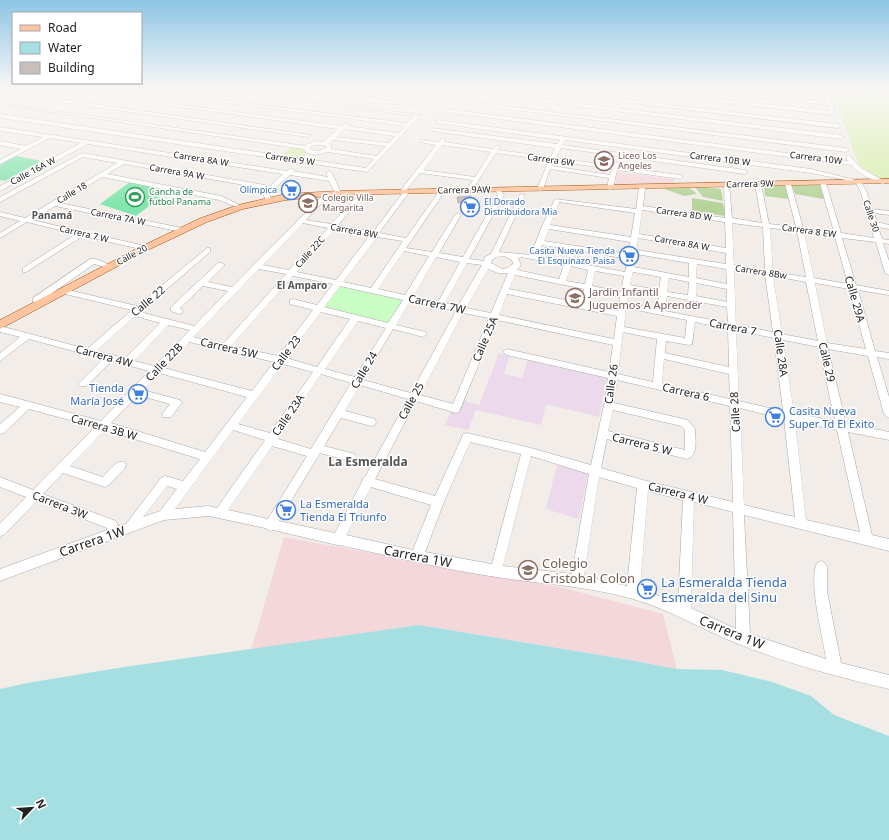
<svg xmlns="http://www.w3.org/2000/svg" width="889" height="840" font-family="'Noto Sans',sans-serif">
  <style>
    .commercial { fill: #f3d7db }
    .industrial { fill: #ecd9eb }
    .grass { fill: #d8eeac }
    .forest { fill: #b5d39a }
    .park { fill: #cafdc4 }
    .pitch { fill: #82e5ad }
    .water { fill: #a6dfe2 }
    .building { fill: #cabeba; stroke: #c5b0a9 }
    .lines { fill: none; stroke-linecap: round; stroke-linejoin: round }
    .minor-casing { stroke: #a8a8a8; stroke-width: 1 }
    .major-casing { stroke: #9f4e00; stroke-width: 1 }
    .minor { fill: #fff; fill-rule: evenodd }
    .major { fill: #ffc5a0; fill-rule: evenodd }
    .labels { text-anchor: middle; stroke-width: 3; stroke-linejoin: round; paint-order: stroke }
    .far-education-label { font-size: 9px; fill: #785e54; stroke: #fff; text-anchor: start }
    .far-street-label { font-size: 9px; fill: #212121; stroke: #fff }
    .far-shop-label { font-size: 9px; fill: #366cbe; stroke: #fff; text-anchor: end }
    .far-leisure-label { font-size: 9px; fill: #27864d; stroke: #fff; text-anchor: start }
    .far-neighbourhood-label { font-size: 10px; font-weight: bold; fill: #545454; stroke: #fff }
    .education-label { font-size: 11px; fill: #785e54; stroke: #fff; text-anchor: start }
    .street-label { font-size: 11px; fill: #212121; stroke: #fff }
    .shop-label { font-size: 11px; fill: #366cbe; stroke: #fff; text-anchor: start }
    .neighbourhood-label { font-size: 12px; font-weight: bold; fill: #545454; stroke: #fff }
    .near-street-label { font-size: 13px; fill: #212121; stroke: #fff }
    .near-education-label { font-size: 13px; fill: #785e54; stroke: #fff; text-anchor: start }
    .near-shop-label { font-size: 13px; fill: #366cbe; stroke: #fff; text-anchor: start }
  </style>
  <rect width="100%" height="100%" fill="#f2ede8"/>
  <g class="commercial">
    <polygon points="618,172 674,179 674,183 615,185"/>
    <polygon points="284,537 564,588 663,614 677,669 624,659 419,625 251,650"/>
  </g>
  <g class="industrial">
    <polygon points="499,353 509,356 504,374 522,378 528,359 607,376 599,417 546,404 541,425 476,410 468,430 445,425 451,411 456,412 460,410 463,400 479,405"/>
    <polygon points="557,465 588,473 579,519 546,509"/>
  </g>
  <g class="grass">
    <polygon points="876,91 889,96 889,180 881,180 859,165 835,99"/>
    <polygon points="292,146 304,148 307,152 301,159 281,156"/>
  </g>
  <g class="forest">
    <polygon points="820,183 824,199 795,194 791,184"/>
    <polygon points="694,186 721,189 723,201 703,197"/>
    <polygon points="764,186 789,186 788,199 765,196"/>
    <polygon points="671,187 690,188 697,194 684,196 662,188"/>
    <polygon points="692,198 723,203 725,216 692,211"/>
  </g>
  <polygon class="park" points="340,286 404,300 390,323 324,308"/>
  <g class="pitch">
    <polygon points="17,156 41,161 5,181 0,180 0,165"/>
    <polygon points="130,182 169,191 136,216 100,204"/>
  </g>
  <polygon class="water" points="419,625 624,659 677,669 722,670 772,682 811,696 834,715 889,736 889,840 0,840 0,689 27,683 124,667"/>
  <polygon class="building" points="471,196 472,203 458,203 457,197"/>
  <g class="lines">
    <g class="minor-casing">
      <g id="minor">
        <polygon points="0,89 31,92 37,89 43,89 30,95 311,135 308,137 24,97 22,96 25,94"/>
        <path d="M117,89H131L407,123L414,116L212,89H225L421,115L367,172L0,118V114L366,168L374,159L328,152L315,155L307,153L304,149L3,105L5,104L306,146L307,144L317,141L323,142L338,129L72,92L74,91L341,126L345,123L348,125L347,126L398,133L405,126ZM344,129L395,136L389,143L336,137ZM333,140L386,146L377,156L331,149V145L329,144ZM317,145L326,146V148L318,151L310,149L311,146Z"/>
        <polygon points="281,89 295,89 371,98 377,93 354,89 380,91 386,89 384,91 430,98 428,99 382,94 376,99 416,105 414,106 373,102 369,104 367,103 368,101"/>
        <polygon points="418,89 431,89 437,91 435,92"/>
        <polygon points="516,89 531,89 838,124 841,126 838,128"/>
        <polygon points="603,89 619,89 831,111 828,105 690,89 705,89 827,102 824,96 772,89 823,93 822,89 826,89 835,110 832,111 836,113 833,115"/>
        <polygon points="464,90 841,135 844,137 841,139 462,92"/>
        <polygon points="456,100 846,148 849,150 846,152 454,102"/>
        <path d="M447,109L848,161L846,157L849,155L861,168L886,182L883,184C872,180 859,174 851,165L445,112Z"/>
        <path d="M438,120L811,169L860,181L866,190L872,209L889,211V215L874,213L877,222L889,225V229L878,227L882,239L889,240V244L883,243L889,261V275L885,273L876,242L842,238L856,285L889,291V295L858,290L875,351L889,353V359L877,357L889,397V418L884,414L868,356L828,349L846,423L889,432V440L848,432L872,535L889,539V551L744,515L750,634L826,659C823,637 808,582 817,563L821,561L825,563L827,567V591L841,663L889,675V689C839,677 789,664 741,645C705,631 671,610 633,599C588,586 542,584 496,577C443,569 391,556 339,545H337L273,530L270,531L265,528L209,516L164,520L0,581V569L107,530V528L37,501L4,535L0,536V523L26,497L0,487V477L33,490L95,427L29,409L4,433L0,434V424L20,407L0,402V394L101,421L149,371L112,361L86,386H80L78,384L103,359L29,339L0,361V353L20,337L0,332V326L87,349L132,310L61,293V289H64L137,306L207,248H210V252L140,312L194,326L228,291L203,286L180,308L183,311L182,313L179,314L171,311V307L218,263H221L225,265L208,282L232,287L326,192L331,193L306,220L331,224L363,191L366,193L365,194L338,225L373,232L402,194L399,192L400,191L436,145L420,142V140L439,142L443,138L446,140L444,142L493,149L497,145L500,147L498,150L551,157L555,148L432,131L429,129L430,128L557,144L560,140L436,123V121ZM565,140L811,173L851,181L856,183L860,190L874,238L841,233L826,183L823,181L820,183L834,232L803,228L791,184L788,182L785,184L796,227L769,224L761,184L758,182L755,184L762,223L732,218L729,184L724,185L725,218L643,206L645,188L642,186L639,188L636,209L555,199L542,226L531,255L499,252L525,195L520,194L491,254L485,257L484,261L469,259L504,195L500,189L495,190L498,195L463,257L439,253L461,215L458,213L455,215L432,252L406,248L445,191L444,190H440L406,238L379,233L410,191L407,189L420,173L473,180L466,191L471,192L496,153L549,160L537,189L540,191L543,189L550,169L609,178L607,188L610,190L613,188L617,170L680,179L683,177L680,175L618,167L619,164L616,162L613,166L556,158L561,148L745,174L748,172L745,170L562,145ZM442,145L491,152L475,177L423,170ZM554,161L612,169L610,175L552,166ZM559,202L635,213L631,237L550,225ZM642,210L725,222L726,248L639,234ZM303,223L328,228L289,270L263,265ZM732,223L763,227L765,270L734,265ZM770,228L797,231L806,277L773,272ZM335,229L370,235L336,280L297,272ZM549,229L630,242L628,254L544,241ZM804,232L835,237L848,284L814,278ZM377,237L403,241L371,288L343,282ZM638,238L726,253V264L637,250ZM542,245L569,249L565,261L538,256ZM576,250L628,259L625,272L572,262ZM404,251L429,256L405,295L378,289ZM636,254L689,263V277L634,267ZM504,256L512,260L513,264L507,268L502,269L491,263L492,260L496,257ZM436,257L460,262L438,302L413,297ZM521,257L564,265L559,279L517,270L521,265L518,258ZM467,263L482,265L458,306L445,303ZM697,264L726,269L727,284L696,278ZM571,266L588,270L585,284L566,281ZM259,269L286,274L223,344L193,337ZM488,269L498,273H508L491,313L466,308ZM734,270L765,275L773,332L736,325ZM595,271L624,276L621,292L592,286ZM633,272L661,277L659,290L630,285ZM515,275L584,289L581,303L509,289ZM293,276L333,284L317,305L293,299L290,300V304L313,310L278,356L231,346ZM773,276L806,282L818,341L782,334ZM669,278L689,282L688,295L667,292ZM696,283L727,289V302L696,296ZM815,283L849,289L866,349L827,343ZM340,286L403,300L388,323L324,307ZM629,290L659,295L657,309L627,303ZM591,291L620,297L618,311L588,305ZM507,294L617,316L614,339L499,315ZM667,296L727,307L728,323L665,311ZM410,301L456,311L411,393L363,380L393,329L423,337L427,334L426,332L396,325ZM626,308L687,320L685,338L624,327ZM321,312L350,319L317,367L286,358ZM463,313L489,318L453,404L420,395ZM135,316L160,323L125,358L96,351ZM497,320L613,345L609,372L507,349L503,352L507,355L608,378L604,405L591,465L527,447L467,433L463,434L462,437L435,496L375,479L416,401L456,413L459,412ZM358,321L386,328L355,377L325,369ZM695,322L728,329L729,367L665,353L666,341L689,345L692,344ZM168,325L190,330L154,366L134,361ZM736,330L774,338L783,411L739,401ZM623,332L657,339L653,382L618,374ZM783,340L819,347L835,421L794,413ZM189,342L274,362L252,391L164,368ZM664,359L729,374L730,399L662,384ZM283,364L313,372L270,433L238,424ZM159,373L247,397L205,452L111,423L138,395L170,404L162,414L163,417H171L182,403L180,400L143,390ZM321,374L351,383L311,449L278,439ZM617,380L730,406L733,502L643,480L601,468L607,439L687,459C699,455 695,439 695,429L688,420L614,403ZM360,385L408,399L365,477L363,478L362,482L335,533L279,521L320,453L351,461L355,460L356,457L355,454L324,446L341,418L371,426L375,425L376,422L375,419L345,411ZM740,408L784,419L795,517L744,505ZM613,410L681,426L685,430V450L608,431ZM795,421L837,430L860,532L806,520ZM105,430L200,459L183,481L165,476L161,478L126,524L118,526L116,521L43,494L63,473L105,487L109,485L125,468L126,465L125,462C116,459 109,471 103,477L70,466ZM233,430L265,440L217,508L209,506L175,509ZM470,442L521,454L492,564L425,552L444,502ZM272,446L307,456L268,519L228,510ZM531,456L589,474L572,574L503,566ZM599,477L637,488L627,586L584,576ZM167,486L177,489L160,511L143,517ZM371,487L431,505L413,550L346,535ZM648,491L683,500L678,603L640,589ZM694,502L733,512L736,629L691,608Z"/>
        <polygon points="0,127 287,171 291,168 294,170 293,171 328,177 326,173 329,171 332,173 341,193 336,194 329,181 290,175 269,193 272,201 269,203 266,201 263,193 267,189 124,164 107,174 221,196 244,207 241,209 219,200 102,177 60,203 182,228 185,230 182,232 55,206 32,220 145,246 149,248 145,250 83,236 26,272 23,272 23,268 76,234 27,222 0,238 0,233 20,221 0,216 0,212 25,218 117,163 83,157 2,201 0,202 0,197 82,153 270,186 283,174 88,144 0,191 0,186 81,143 50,138 0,164 0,160 21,149 0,145 0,141 26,146 43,137 0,131"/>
        <polygon points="90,259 96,259 115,267 111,269 94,264 39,302 33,302 33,298"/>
      </g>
    </g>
    <g class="major-casing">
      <polygon id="major" points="889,179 889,183 338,195 286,200 243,209 207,222 148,250 0,329 0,320 142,246 201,218 238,205 286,194 338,191"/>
    </g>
    <use href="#minor" class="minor"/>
    <use href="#major" class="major"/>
  </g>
  <linearGradient id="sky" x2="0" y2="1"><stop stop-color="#8dc5e6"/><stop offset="0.43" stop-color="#f9f7f5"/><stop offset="1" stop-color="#f9f7f5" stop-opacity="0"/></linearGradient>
  <rect width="889" height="207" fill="url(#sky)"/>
  <defs>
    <g id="school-ring" transform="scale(1)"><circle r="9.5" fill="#fff" stroke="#8d6e63" stroke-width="1.5"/><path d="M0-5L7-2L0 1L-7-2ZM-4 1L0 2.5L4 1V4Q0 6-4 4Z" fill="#8d6e63"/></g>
    <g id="supermarket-ring" transform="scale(1)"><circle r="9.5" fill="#fff" stroke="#3f7fe0" stroke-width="1.5"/><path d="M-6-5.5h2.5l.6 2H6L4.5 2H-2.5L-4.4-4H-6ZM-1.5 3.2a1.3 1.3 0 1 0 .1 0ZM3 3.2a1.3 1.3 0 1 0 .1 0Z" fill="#3f7fe0"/></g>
    <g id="stadium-ring" transform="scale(1)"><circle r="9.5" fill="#fff" stroke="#2e9e5b" stroke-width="1.5"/><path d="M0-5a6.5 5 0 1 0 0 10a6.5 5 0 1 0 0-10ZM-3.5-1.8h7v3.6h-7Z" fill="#2e9e5b"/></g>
  </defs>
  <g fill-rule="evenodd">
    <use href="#school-ring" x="604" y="161"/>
    <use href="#supermarket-ring" x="291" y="190"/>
    <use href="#stadium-ring" x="135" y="197"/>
    <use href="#school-ring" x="308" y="203"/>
    <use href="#supermarket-ring" x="470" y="207"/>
    <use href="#supermarket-ring" x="629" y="256"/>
    <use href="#school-ring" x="575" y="298"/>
    <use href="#supermarket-ring" x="138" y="394"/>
    <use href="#supermarket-ring" x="775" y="417"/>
    <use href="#supermarket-ring" x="286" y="510"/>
    <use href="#school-ring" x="528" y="570"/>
    <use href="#supermarket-ring" x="647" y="589"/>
  </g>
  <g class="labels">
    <g class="far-education-label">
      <text x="618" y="159">Liceo Los<tspan x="618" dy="10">Angeles</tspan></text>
      <text x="322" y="201">Colegio Villa<tspan x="322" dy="10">Margarita</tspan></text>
    </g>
    <g class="far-street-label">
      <text transform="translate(816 158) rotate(7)" y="3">Carrera 10W</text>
      <text transform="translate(201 159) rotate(9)" y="3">Carrera 8A W</text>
      <text transform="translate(290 159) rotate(8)" y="3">Carrera 9 W</text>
      <text transform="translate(720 159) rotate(7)" y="3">Carrera 10B W</text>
      <text transform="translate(551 160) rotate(8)" y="3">Carrera 6W</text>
      <text transform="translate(33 171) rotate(-28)" y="3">Calle 16A W</text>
      <text transform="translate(177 172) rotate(10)" y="3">Carrera 9A W</text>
      <text transform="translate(750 184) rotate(-1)" y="3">Carrera 9W</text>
      <text transform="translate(464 190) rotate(-1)" y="3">Carrera 9AW</text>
      <text transform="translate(72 193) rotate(-31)" y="3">Calle 18</text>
      <text transform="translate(684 214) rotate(8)" y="3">Carrera 8D W</text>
      <text transform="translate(871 216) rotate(72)" y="3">Calle 30</text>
      <text transform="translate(118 217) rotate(11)" y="3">Carrera 7A W</text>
      <text transform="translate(354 231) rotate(10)" y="3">Carrera 8W</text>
      <text transform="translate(809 231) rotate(8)" y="3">Carrera 8 EW</text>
      <text transform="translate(84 234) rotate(13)" y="3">Carrera 7 W</text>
      <text transform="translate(682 243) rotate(10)" y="3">Carrera 8A W</text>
      <text transform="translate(310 252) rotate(-48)" y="3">Calle 22C</text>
      <text transform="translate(132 255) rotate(-28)" y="3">Calle 20</text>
      <text transform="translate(761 272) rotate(9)" y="3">Carrera 8Bw</text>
    </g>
    <g class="far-shop-label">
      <text x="277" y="193">Olímpica</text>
      <text x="484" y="205" text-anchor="start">El Dorado<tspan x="484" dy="10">Distribuidora Mia</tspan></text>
      <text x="615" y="254">Casita Nueva Tienda<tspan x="615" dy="10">El Esquinazo Paisa</tspan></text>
    </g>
    <g class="far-leisure-label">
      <text x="149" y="195">Cancha de<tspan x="149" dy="10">futbol Panama</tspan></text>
    </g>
    <g class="far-neighbourhood-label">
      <text x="52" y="219">Panamá</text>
      <text x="302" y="289">El Amparo</text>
    </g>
    <g class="education-label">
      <text x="589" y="296">Jardin Infantil<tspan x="589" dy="13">Juguemos A Aprender</tspan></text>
    </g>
    <g class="street-label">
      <text transform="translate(855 299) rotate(74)" y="4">Calle 29A</text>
      <text transform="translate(148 301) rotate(-40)" y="4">Calle 22</text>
      <text transform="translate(437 304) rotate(12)" y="4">Carrera 7W</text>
      <text transform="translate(733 327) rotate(11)" y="4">Carrera 7</text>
      <text transform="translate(485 339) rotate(-67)" y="4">Calle 25A</text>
      <text transform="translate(229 348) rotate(13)" y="4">Carrera 5W</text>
      <text transform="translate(286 353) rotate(-53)" y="4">Calle 23</text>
      <text transform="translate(781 353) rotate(82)" y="4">Calle 28A</text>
      <text transform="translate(104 356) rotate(15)" y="4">Carrera 4W</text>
      <text transform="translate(164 362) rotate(-46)" y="4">Calle 22B</text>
      <text transform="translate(827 362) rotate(77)" y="4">Calle 29</text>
      <text transform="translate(364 370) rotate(-59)" y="4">Calle 24</text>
      <text transform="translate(611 384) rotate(-82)" y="4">Calle 26</text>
      <text transform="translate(686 392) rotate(13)" y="4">Carrera 6</text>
      <text transform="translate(411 401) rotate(-61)" y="4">Calle 25</text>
      <text transform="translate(735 412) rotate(-93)" y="4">Calle 28</text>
      <text transform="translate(288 415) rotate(-55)" y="4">Calle 23A</text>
      <text transform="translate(104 427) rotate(16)" y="4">Carrera 3B W</text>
      <text transform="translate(642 444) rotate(14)" y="4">Carrera 5 W</text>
      <text transform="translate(678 493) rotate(14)" y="4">Carrera 4 W</text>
      <text transform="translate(60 505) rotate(21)" y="4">Carrera 3W</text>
    </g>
    <g class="shop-label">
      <text x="124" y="392" text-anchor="end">Tienda<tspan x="124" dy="13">María José</tspan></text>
      <text x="789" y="415">Casita Nueva<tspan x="789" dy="13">Super Td El Exito</tspan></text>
      <text x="300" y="508">La Esmeralda<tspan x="300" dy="13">Tienda El Triunfo</tspan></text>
    </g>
    <g class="neighbourhood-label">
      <text x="368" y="466">La Esmeralda</text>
    </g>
    <g class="near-street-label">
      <text transform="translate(92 541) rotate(-19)" y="5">Carrera 1W</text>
      <text transform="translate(418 556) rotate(11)" y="5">Carrera 1W</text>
      <text transform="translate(732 632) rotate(22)" y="5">Carrera 1W</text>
    </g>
    <g class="near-education-label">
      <text x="542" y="568">Colegio<tspan x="542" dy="15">Cristobal Colon</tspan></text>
    </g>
    <g class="near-shop-label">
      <text x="661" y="587">La Esmeralda Tienda<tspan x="661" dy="15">Esmeralda del Sinu</tspan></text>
    </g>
  </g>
  <rect x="12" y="12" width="130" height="72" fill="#ffffff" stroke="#a6a6a6"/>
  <rect x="20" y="25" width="20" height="6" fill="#ffc5a0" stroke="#a6a6a6"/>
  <text x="48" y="32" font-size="12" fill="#212121">Road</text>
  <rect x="20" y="42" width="20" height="12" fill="#a6dfe2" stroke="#a6a6a6"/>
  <text x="48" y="52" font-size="12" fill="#212121">Water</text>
  <rect x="20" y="62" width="20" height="12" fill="#cabeba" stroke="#a6a6a6"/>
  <text x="48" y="72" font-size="12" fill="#212121">Building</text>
  <g transform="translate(32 808) rotate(65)" stroke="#ffffff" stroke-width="3" paint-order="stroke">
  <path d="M0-3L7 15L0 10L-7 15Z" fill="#212121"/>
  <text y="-6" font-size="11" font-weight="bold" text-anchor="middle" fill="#212121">N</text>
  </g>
</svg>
